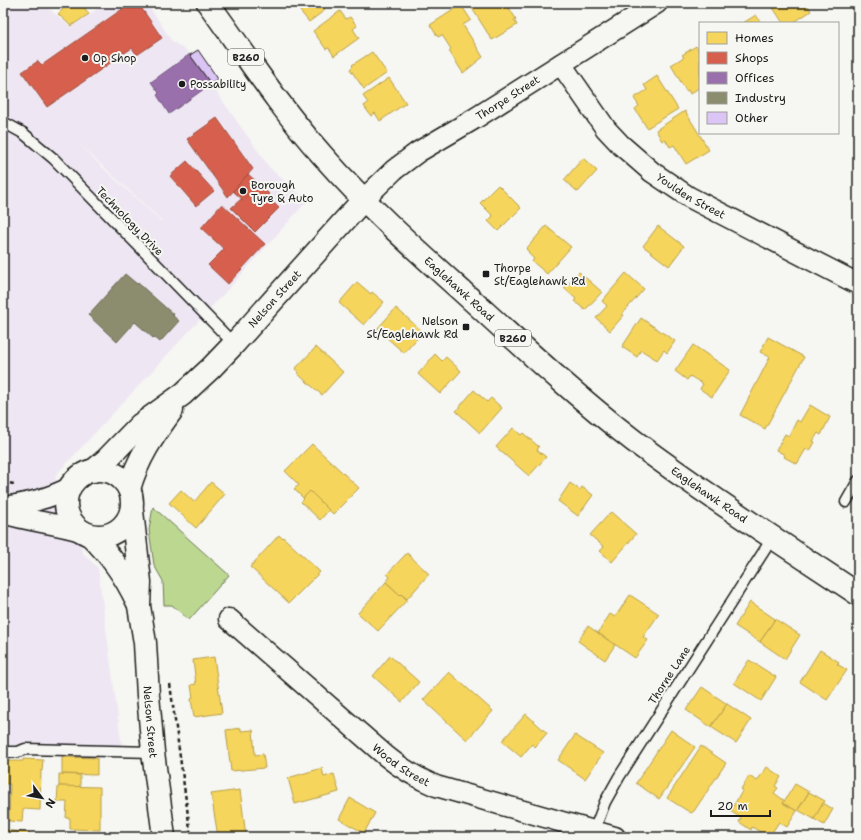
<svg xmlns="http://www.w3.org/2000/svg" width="861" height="840" font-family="'Shantell Sans',sans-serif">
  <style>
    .built { fill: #eee7f3; fill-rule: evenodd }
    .green { fill: #bcd890; stroke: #6c7a56 }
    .homes { fill: #f6d55c; stroke: #b59e49 }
    .shops { fill: #d6604d; stroke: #9e4c3e }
    .offices { fill: #9970ab; stroke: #745780 }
    .industry { fill: #8c8c6e; stroke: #6a6a55 }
    .building { fill: #dbc5f5; stroke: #1c1c1c }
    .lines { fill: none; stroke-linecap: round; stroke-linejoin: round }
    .service-casing { stroke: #1c1c1c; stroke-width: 13 }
    .minor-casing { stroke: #1c1c1c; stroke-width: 23 }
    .tertiary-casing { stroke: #1c1c1c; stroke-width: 25 }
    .primary-casing { stroke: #1c1c1c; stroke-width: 25 }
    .path { stroke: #1c1c1c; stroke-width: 2.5; stroke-dasharray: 4 3; stroke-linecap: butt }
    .service { stroke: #f6f6f2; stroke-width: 10 }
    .minor { stroke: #f6f6f2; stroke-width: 20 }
    .tertiary { stroke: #f6f6f2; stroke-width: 22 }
    .primary { stroke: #f6f6f2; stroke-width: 22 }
    .poi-dot { fill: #1c1c1c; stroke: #f6f6f2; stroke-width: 1.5 }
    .labels { text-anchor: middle; stroke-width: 4; stroke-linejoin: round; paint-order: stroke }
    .shield { fill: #f6f6f2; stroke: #5d5d5c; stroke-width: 1 }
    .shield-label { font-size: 10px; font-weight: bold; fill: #1c1c1c }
    .poi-label { font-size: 11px; fill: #1c1c1c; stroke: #f6f6f2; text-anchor: start }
    .street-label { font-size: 11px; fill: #1c1c1c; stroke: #f6f6f2 }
  </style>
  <rect width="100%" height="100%" fill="#f6f6f2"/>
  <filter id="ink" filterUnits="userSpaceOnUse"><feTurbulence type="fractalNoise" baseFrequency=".025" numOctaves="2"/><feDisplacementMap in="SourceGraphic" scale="8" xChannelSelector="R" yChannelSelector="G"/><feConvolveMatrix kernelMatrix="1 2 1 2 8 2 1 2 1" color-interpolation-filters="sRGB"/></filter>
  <g filter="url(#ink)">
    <path class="built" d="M3,3H42L71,27L106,3H147L172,41L188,52L270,168L307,201L231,286L55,476L83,553L98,568L122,747L3,745ZM78,143L162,221V222L103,168Z"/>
    <polygon class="green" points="153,507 229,575 189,620 172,605 164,605 163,581 154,565 149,530"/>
    <g class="homes">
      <polygon points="81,3 89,14 71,26 58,14 63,9 59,3"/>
      <polygon points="300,3 321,3 325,10 309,22 296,6"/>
      <polygon points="473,3 506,3 516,19 514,20 517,25 492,40 470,5"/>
      <polygon points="770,3 806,3 811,11 793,23 783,23"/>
      <polygon points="461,5 471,20 463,25 483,57 463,73 449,51 451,49 442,35 438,37 430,25"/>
      <polygon points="340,11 346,19 350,17 357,26 353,29 359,38 334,56 329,48 326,49 313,31"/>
      <polygon points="756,15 761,23 743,23"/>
      <polygon points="696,46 700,53 700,87 690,94 688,90 686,91 671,65 684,57 682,55"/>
      <polygon points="372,52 387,73 364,89 350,69 353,66 352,65"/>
      <polygon points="657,76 678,109 647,128 635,109 639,106 634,98 647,90 644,85"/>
      <polygon points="389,78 406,103 380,121 375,113 371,116 364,106 368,103 363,96"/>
      <polygon points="685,111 709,150 686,164 674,145 670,147 665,139 662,141 656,130"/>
      <polygon points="583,158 597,171 578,192 564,180"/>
      <polygon points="498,185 521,208 498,231 488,221 493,216 480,203"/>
      <polygon points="546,226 571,247 547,274 532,261 534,259 528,253 529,252 526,249"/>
      <polygon points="658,226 684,246 669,266 643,246"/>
      <polygon points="579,272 602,292 585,310 574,301 576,299 564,288"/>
      <polygon points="626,273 644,289 622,314 624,315 610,331 596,318 607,306 602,301"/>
      <polygon points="357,282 371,294 372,292 384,302 364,325 339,303"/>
      <polygon points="396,308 423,332 404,353 377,329"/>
      <polygon points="641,318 675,341 667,353 664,350 657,360 641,350 637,357 622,347"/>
      <polygon points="768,337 804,357 765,429 740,415 770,357 760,352"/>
      <polygon points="693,345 730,370 712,397 700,389 703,384 690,376 687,380 675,371"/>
      <polygon points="316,347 343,372 322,395 298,374 299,372 295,369"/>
      <polygon points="435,354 442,361 446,357 461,371 440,394 418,374"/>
      <polygon points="474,390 487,402 491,398 502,408 480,433 456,411"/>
      <polygon points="810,405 830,417 821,435 818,433 813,441 815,442 810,451 806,449 797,464 784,457 785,455 776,450 785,434 789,436 797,420 800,422"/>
      <polygon points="513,428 521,435 523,433 539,447 537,450 546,457 529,476 496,447"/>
      <polygon points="312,444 359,488 333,514 310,491 303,498 294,489 299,485 285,471"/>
      <polygon points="211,482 225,494 196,528 169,503 181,490 194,502"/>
      <polygon points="570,483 580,490 582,487 593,495 578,516 558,501"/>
      <polygon points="310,491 329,510 320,520 301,502 304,499 303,498"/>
      <polygon points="611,512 636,534 612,562 600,551 604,547 590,535"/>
      <polygon points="279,535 282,538 283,537 320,572 289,603 250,567"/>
      <polygon points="407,553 429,574 407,599 401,594 400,595 386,582 390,577 387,574"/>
      <polygon points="386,582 400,595 401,594 407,600 378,631 358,613"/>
      <polygon points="630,595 659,614 643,637 648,640 635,658 598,633 610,614 615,617"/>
      <polygon points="750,602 775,619 760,642 735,626"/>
      <polygon points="775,619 800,635 785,659 760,642"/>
      <polygon points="588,626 615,645 605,660 578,641"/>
      <polygon points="820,650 839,662 837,664 847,670 827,700 800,682"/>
      <polygon points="390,656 419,682 402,702 373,676"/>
      <polygon points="214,657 222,713 194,717 191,699 193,698 191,685 196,684 193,660"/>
      <polygon points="749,660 776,677 761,701 734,683"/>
      <polygon points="449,672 493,711 467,740 423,700"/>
      <polygon points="702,687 727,704 711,727 686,710"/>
      <polygon points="727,704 751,720 736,743 711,727"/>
      <polygon points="526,714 547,733 535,747 532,744 521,757 502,741"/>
      <polygon points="241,728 241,731 253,730 255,755 263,754 265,768 231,771 226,730"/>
      <polygon points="671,730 695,747 659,799 636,783"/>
      <polygon points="575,735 603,753 585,779 558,760"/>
      <polygon points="701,746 726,763 694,811 691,813 667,798"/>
      <polygon points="62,757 97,758 97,775 62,774"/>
      <polygon points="23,759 43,760 42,771 41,770 40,810 23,809 22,822 9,821 10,784 6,784 6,761 23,761"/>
      <polygon points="767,767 781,777 775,786 778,788 774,793 785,801 783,803 797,811 787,827 779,822 769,837 752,827 751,830 739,822 741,818 730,811 743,790 741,789 749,776 757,781"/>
      <polygon points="322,768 324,777 334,774 339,792 295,804 288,778"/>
      <polygon points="59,774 80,775 80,787 59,786"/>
      <polygon points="795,784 809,792 797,811 783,803"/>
      <polygon points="59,786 100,787 100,830 70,829 70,818 66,818 67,802 57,802 58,787"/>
      <polygon points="240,790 246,836 218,837 211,794"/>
      <polygon points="809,792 825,801 814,819 798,810"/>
      <polygon points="350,798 375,813 364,833 339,819"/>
      <polygon points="823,803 833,809 824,825 814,819"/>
      <polygon points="3,830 30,833 30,837 3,837"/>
      <polygon points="98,834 125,837 98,837"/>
    </g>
    <g class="shops">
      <polygon points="131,3 138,3 162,38 137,55 132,48 47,107 22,72 38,61 42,65"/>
      <polygon points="217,118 253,169 228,197 187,139"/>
      <polygon points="187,161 214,191 196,206 170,176"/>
      <polygon points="248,174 259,184 243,200 233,191"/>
      <polygon points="259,184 269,194 267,196 279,208 255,232 231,208 241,199 243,200"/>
      <polygon points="222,204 265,244 228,284 208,265 224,249 201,228"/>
    </g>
    <polygon class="offices" points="190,54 211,84 169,114 157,95 159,93 151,82"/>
    <polygon class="industry" points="125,274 137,284 138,283 174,315 173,316 179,321 160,342 154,337 153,338 135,322 117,342 88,315"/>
    <polygon class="building" points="198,50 218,79 211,84 190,55"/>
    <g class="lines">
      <g class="service-casing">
        <g id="service">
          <polyline points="3,122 23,133 54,159 234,344"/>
          <polyline points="846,502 858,481"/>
          <polyline points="3,752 18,752 25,749 153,752"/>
          <polyline points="594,831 605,802 619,777 773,537"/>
        </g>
      </g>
      <g class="minor-casing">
        <g id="minor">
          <path id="s1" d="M561,64L606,129L621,145L652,172L689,197L858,284"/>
          <path id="s2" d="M363,200L394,170L418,152L474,119L657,3"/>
          <path d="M3,507C26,504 48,499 69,488"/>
          <path d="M3,513C28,521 55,523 81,531"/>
          <path id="s3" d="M229,619L386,756C402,769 417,778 436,786L615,837"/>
        </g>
      </g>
      <g class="tertiary-casing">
        <g id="tertiary">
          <circle cx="99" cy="503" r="33"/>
          <path id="s4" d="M93,471L107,459L140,425L183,394L211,368L234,344L363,200"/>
          <path d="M129,489C138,458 153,436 172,410"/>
          <path id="s5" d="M132,511L140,582L139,606L145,643L148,695L153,752L164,837"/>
          <path d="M90,535C111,556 124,574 137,601"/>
        </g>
      </g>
      <g class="primary-casing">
        <g id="primary">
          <path id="s6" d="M208,3C245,54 280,108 323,156C373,213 430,262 486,313C534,357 582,401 634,441C706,495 783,544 858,594"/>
        </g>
      </g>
      <g class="path">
        <polyline points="3,482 14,484"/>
        <polyline points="170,684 191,837"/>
      </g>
      <use href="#service" class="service"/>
      <use href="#minor" class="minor"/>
      <use href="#tertiary" class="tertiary"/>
      <use href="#primary" class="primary"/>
    </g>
  </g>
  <g class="poi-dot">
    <circle cx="85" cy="58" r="4"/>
    <circle cx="182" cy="84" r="4"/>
    <circle cx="243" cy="191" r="4"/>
    <rect x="482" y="270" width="8" height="8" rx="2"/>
    <rect x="462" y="323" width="8" height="8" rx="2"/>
  </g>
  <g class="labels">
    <g class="shield">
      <rect x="228" y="49" width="36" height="16" rx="3"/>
      <rect x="495" y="330" width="36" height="16" rx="3"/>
    </g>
    <g class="shield-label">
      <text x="246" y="61">B260</text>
      <text x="513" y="342">B260</text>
    </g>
    <g class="poi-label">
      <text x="93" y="62">Op Shop</text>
      <text x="190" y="88">Possability</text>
      <text x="251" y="189">Borough<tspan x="251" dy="13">Tyre &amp; Auto</tspan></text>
      <text x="494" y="272">Thorpe<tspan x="494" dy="13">St/Eaglehawk Rd</tspan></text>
      <text x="458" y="325" text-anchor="end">Nelson<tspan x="458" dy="13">St/Eaglehawk Rd</tspan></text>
    </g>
    <g class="street-label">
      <text dy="4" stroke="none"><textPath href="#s2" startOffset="178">Thorpe Street</textPath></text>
      <text dy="4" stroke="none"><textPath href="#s1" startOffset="188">Youlden Street</textPath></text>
      <text transform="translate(130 221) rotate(46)" y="4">Technology Drive</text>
      <text dy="4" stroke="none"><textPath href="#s6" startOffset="382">Eaglehawk Road</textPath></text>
      <text dy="4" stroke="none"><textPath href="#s4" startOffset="251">Nelson Street</textPath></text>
      <text dy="4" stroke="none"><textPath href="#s6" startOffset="706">Eaglehawk Road</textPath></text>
      <text transform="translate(669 675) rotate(-57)" y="4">Thorne Lane</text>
      <text dy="4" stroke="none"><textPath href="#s5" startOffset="212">Nelson Street</textPath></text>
      <text dy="4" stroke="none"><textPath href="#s3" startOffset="226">Wood Street</textPath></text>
    </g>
  </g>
  <rect width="861" height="840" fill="none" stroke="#f6f6f2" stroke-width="16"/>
  <rect x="8" y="8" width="845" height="824" fill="none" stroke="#1c1c1c" stroke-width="1.5" filter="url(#ink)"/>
  <rect x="699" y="22" width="140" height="112" fill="#f6f6f2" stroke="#9f9f9c"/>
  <rect x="707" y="32" width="20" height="12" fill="#f6d55c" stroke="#9f9f9c"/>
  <text x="735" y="42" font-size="12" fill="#1c1c1c">Homes</text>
  <rect x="707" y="52" width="20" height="12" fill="#d6604d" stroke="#9f9f9c"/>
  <text x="735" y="62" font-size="12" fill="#1c1c1c">Shops</text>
  <rect x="707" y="72" width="20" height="12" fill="#9970ab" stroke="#9f9f9c"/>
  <text x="735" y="82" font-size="12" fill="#1c1c1c">Offices</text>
  <rect x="707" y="92" width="20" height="12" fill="#8c8c6e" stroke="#9f9f9c"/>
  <text x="735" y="102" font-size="12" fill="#1c1c1c">Industry</text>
  <rect x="707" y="112" width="20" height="12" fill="#dbc5f5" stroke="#9f9f9c"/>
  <text x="735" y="122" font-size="12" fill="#1c1c1c">Other</text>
  <g transform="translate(42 798) rotate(122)" stroke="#f6f6f2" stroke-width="3" paint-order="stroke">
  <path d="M0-3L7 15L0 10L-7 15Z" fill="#1c1c1c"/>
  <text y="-6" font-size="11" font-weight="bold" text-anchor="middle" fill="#1c1c1c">N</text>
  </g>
  <path d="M711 810v6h59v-6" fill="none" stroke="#1c1c1c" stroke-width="2"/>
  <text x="717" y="810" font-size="12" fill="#1c1c1c" stroke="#f6f6f2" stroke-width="3" paint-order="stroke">20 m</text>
</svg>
